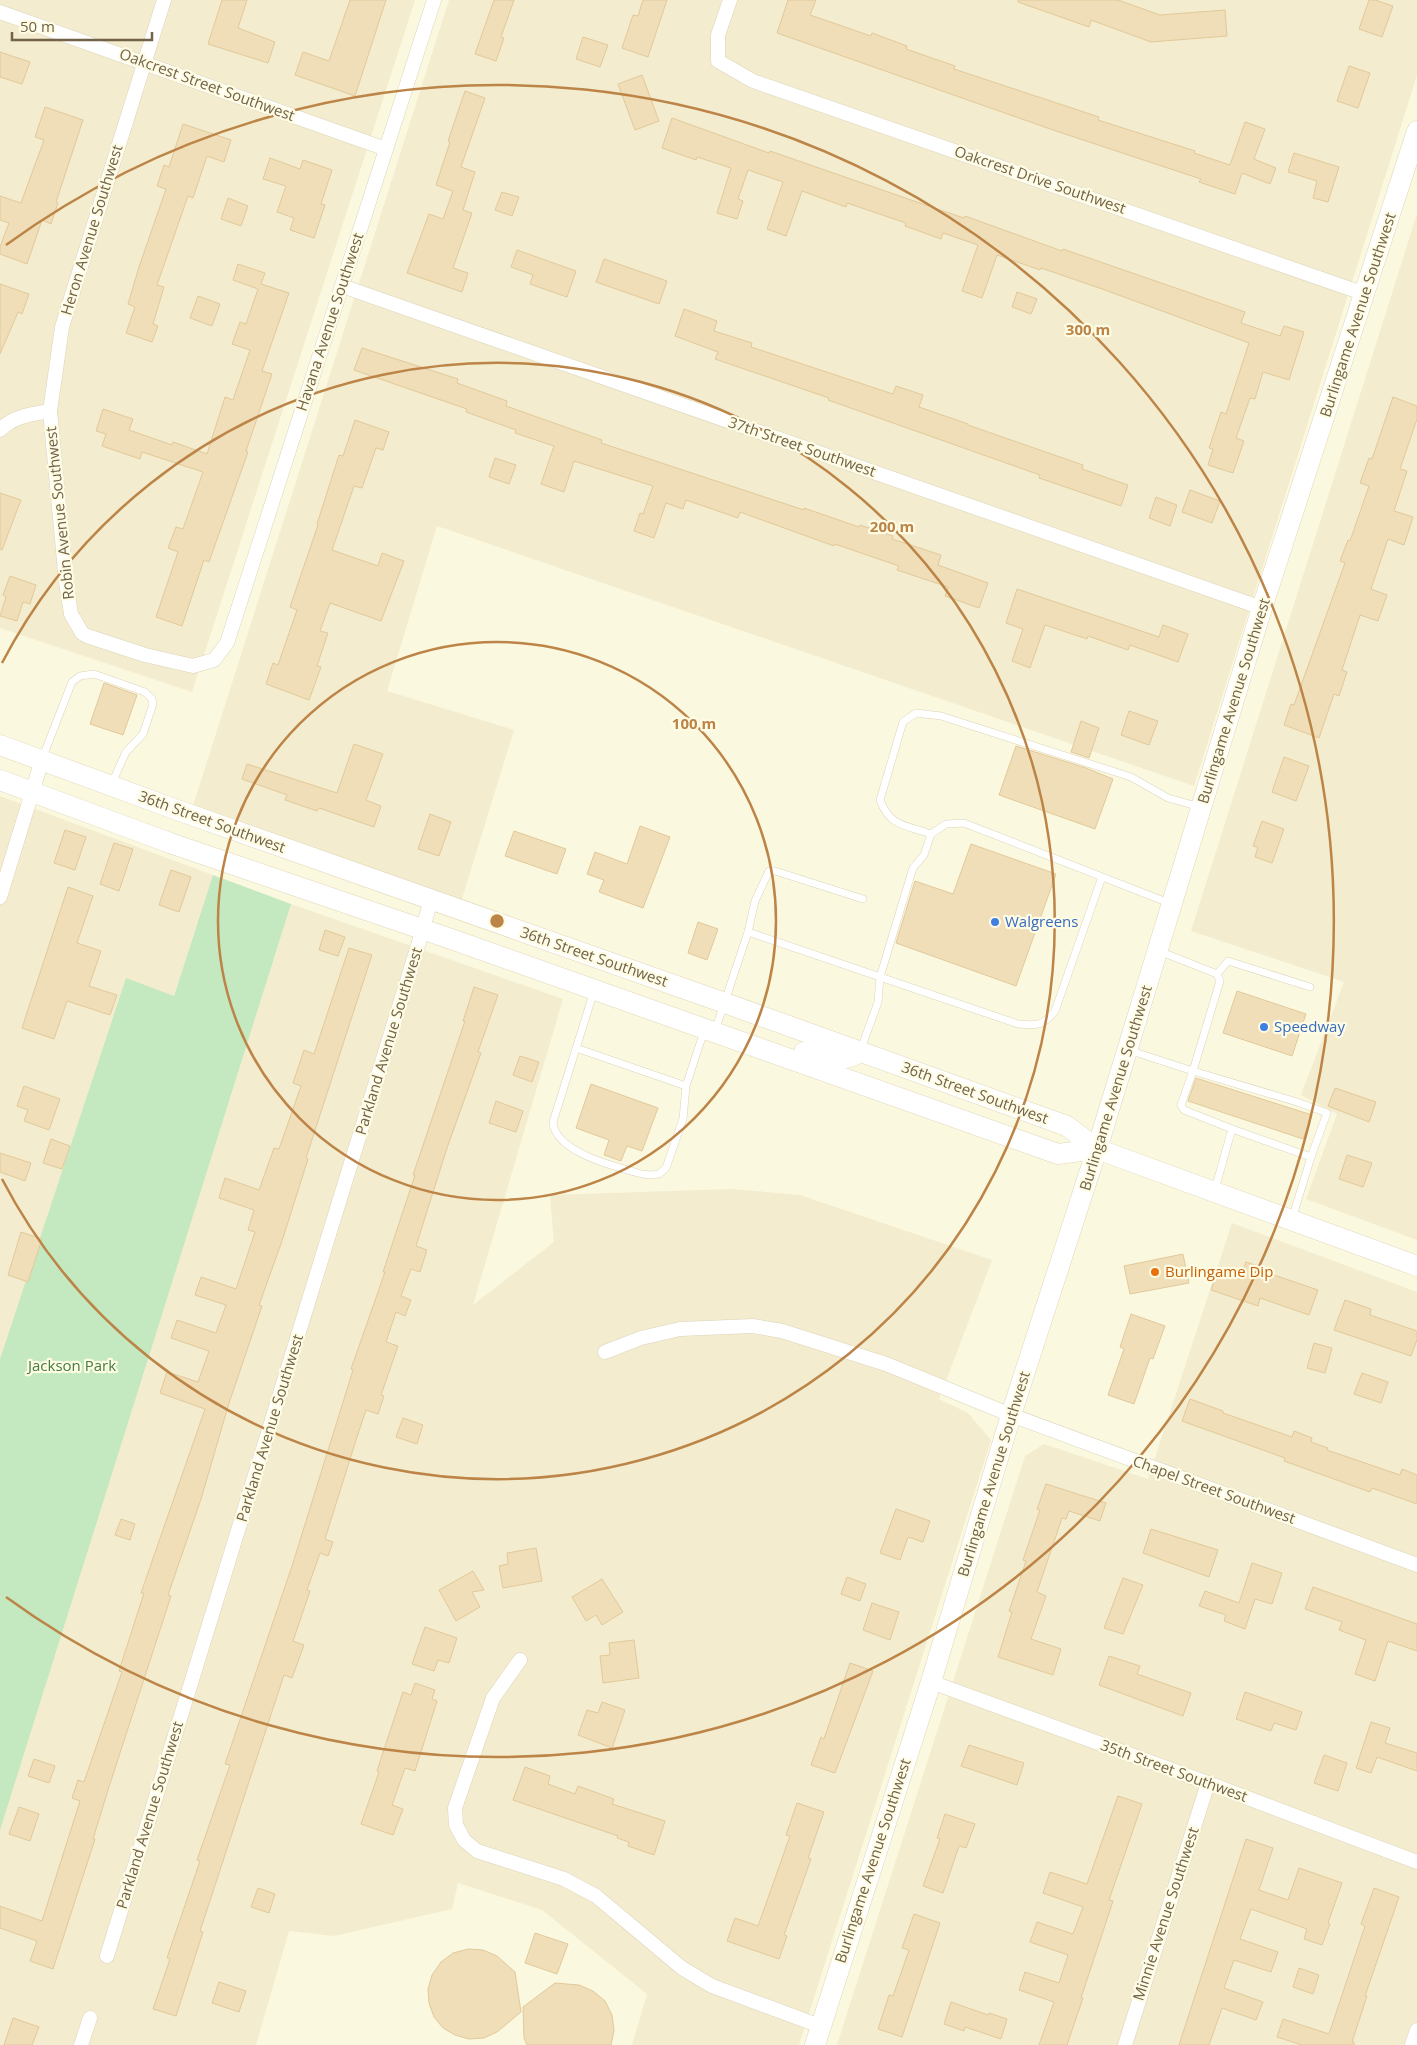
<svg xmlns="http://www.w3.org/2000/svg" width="1417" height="2045" font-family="'Open Sans',sans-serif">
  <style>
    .residential { fill: #f3ecce }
    .green { fill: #c4e8bf }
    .building { fill: #f0deb8; stroke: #e2c999 }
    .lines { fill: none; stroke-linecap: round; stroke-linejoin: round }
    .lane-casing { stroke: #dcd4ba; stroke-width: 8 }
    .street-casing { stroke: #dcd4ba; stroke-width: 15 }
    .secondary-casing { stroke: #e1d6b7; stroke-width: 21 }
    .lane { stroke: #fff; stroke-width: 7 }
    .street { stroke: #fff; stroke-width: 14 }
    .secondary { stroke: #fff; stroke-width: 20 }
    .ring { fill: none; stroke: #bc8447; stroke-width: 2.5 }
    .shop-dot { fill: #3f7fe0; stroke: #fffce5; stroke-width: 2 }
    .food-dot { fill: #e8710a; stroke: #fffce5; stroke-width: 2 }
    .labels { text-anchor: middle; stroke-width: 4.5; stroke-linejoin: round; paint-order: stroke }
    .street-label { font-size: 15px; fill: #716248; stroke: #fffce5 }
    .shop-label { font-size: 15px; fill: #366cbe; stroke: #fffce5; text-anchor: start }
    .food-label { font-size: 15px; fill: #c56008; stroke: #fffce5; text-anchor: start }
    .park-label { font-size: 15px; fill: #447c43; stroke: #fffce5 }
    .centre { fill: #bc8447; stroke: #fffce5; stroke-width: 2.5 }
    .ring-label { font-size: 15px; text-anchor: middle; font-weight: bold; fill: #bc8447; stroke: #fffce5; stroke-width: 4.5; stroke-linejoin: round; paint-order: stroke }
  </style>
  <rect width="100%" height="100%" fill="#fbf8e0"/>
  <g class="residential">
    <polygon points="0,0 415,0 192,692 0,628"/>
    <polygon points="449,0 1417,0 1417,75 1194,786 437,526 387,691 514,730 461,902 192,809"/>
    <polygon points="1417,214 1417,1240 1306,1199 1337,1114 1301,1095 1344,982 1191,931"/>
    <polygon points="0,796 213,875 174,996 126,979 0,1359"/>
    <polygon points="291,904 563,999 473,1305 554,1242 550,1195 732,1189 800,1195 992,1260 939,1399 968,1413 991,1440 799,2045 632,2045 647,1994 542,1910 458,1883 452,1909 334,1936 289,1931 256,2045 0,2045 0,1828"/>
    <polygon points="1232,1223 1417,1292 1417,2045 837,2045 1025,1456 1044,1444 1148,1479"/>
  </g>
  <polygon class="green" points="213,875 291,904 0,1830 0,1359 126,978 174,996"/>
  <g class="building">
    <polygon points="222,0 247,0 238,28 275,42 268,63 208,44"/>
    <polygon points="350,0 386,0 355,96 295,75 303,52 329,61"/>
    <polygon points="494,0 514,0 501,37 504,38 496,61 475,54"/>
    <polygon points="643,0 667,0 648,57 622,48 633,15 638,16"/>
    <polygon points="788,0 816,0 810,15 871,36 872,33 907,46 906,49 955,66 954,69 1099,117 1098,120 1195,151 1194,153 1230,165 1245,122 1265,129 1254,159 1276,168 1270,184 1242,173 1235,194 1199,182 1201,179 1056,131 777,33"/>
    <polygon points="1018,0 1118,0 1160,15 1225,10 1227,36 1151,42 1091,20 1089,27 1018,2"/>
    <polygon points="1369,0 1375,0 1393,6 1382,37 1359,29"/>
    <polygon points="583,37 608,45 600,67 576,59"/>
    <polygon points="0,52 30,62 22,84 0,77"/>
    <polygon points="1349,66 1370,73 1358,108 1337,101"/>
    <polygon points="642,75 659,121 635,130 618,84"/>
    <polygon points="465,91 485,98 461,167 475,172 463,210 472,213 453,268 468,273 462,292 407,273 429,214 443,219 453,191 436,185 450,142 448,141"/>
    <polygon points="45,107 83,120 56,202 58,203 51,224 42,220 27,264 0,254 0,247 9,223 0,220 0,196 21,203 44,140 35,137"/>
    <polygon points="672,118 769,153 770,151 914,201 964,218 965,216 1062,251 1063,249 1245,312 1241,323 1280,336 1284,326 1304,332 1289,380 1263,372 1255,399 1250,398 1236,438 1244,441 1233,473 1208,465 1213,449 1209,448 1221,412 1226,414 1249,343 1105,290 1041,268 1040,270 997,255 982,298 962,291 978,245 943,233 941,239 905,226 906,223 847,203 846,207 802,191 786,236 767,229 783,182 748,170 738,199 743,201 737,219 717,213 731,168 697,157 696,160 662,148"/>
    <polygon points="183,124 231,140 224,162 207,156 193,198 188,196 157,285 164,287 153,324 158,326 152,342 126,333 135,307 128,304 139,267 166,189 157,186 164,165 169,167"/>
    <polygon points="1294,153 1339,167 1328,202 1313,198 1317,181 1288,172"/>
    <polygon points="270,158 300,169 303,160 332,170 321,204 325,205 314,238 290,230 294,218 277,212 286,186 263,179"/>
    <polygon points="502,192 519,197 512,216 495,210"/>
    <polygon points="228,198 248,206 241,226 221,219"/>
    <polygon points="517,250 576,271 567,297 530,284 533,275 511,267"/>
    <polygon points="604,259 667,281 659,304 596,282"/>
    <polygon points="238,264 265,273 261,284 289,293 262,371 272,374 246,451 248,452 209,562 204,560 182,626 156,617 178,552 168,548 176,527 183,529 203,472 142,452 140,459 102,446 106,434 96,431 103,409 133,419 129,430 172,445 173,442 207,454 225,397 233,400 250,350 232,344 240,322 246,324 258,289 233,280"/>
    <polygon points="0,284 29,294 22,314 18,312 0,354"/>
    <polygon points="1017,292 1037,299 1031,314 1012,307"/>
    <polygon points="198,296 220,304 212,326 190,318"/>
    <polygon points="684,309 717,321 714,331 752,343 751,347 893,394 896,386 923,395 919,407 968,424 968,425 1083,465 1082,469 1128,485 1121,506 1039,478 1040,475 828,400 829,398 715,359 718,352 675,336"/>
    <polygon points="362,348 458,379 457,383 507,401 506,406 602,440 601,443 804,510 804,508 859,527 860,525 893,536 892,539 941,555 938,565 988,583 979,608 945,596 948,587 897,570 899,566 835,544 834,546 740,512 738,518 686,500 683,509 666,503 654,538 634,531 640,513 643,514 653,486 574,461 564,492 541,484 554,446 515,433 516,430 466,412 467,409 354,370"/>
    <polygon points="1393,397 1417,406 1417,419 1400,469 1407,471 1394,511 1413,517 1404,545 1388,539 1371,589 1387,595 1378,621 1360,615 1342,670 1347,672 1339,696 1334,694 1319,738 1284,725 1291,704 1294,705 1345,563 1340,561 1348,540 1350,541 1369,486 1360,483 1369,458 1372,459"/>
    <polygon points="355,420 389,432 383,450 376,448 362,488 354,486 332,550 378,566 382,553 404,561 381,621 330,603 320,631 328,633 317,666 321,667 309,700 266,684 273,663 278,665 297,610 290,607 318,525 317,524 339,455 343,456"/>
    <polygon points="495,458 516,465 509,484 489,477"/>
    <polygon points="1190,490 1220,501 1212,523 1182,512"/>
    <polygon points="0,493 21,500 2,550 0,549"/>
    <polygon points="1156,497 1177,505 1170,526 1149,518"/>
    <polygon points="10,576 36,585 30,604 23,602 17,621 0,616 6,597 3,595"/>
    <polygon points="1017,589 1159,637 1163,625 1188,634 1178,662 1130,645 1128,650 1088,636 1087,639 1045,625 1030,668 1012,661 1023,629 1006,623"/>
    <polygon points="104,683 137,695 123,735 90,724"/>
    <polygon points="1129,711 1158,721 1149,745 1121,735"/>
    <polygon points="1081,721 1099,728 1089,758 1071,752"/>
    <polygon points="354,744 383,754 366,800 381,806 374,827 319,808 317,811 285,800 287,795 242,779 247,764 337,793"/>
    <polygon points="1016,746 1086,768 1113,779 1095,829 999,795"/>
    <polygon points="1284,757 1309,766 1296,801 1272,792"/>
    <polygon points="430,814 451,822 439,856 418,849"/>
    <polygon points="1262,821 1284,829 1272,863 1255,857 1258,847 1253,846"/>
    <polygon points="640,826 670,837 643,908 599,892 604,880 587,874 595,852 627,864"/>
    <polygon points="65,830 86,837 75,870 54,863"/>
    <polygon points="514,831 566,849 557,874 505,856"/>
    <polygon points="114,843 133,849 119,891 100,884"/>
    <polygon points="971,844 1056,874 1016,986 896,943 915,881 953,894"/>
    <polygon points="171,870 191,877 179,912 159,905"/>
    <polygon points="68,887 93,896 77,943 101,951 89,986 117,995 110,1015 67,1001 54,1039 22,1028"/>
    <polygon points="698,922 718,929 707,960 688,953"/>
    <polygon points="325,930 345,937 338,956 319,950"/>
    <polygon points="349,948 372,955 306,1158 308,1159 282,1241 259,1305 262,1306 229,1403 201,1499 168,1595 171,1596 108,1790 93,1839 95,1839 53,1969 30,1961 37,1941 0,1928 0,1906 42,1921 80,1801 72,1798 78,1780 84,1782 122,1672 119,1671 144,1593 141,1593 205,1409 160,1393 167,1372 198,1382 209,1351 171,1338 177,1320 216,1333 226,1305 195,1295 201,1277 236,1289 255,1232 248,1230 254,1210 219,1198 225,1178 259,1190 274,1148 279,1149 301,1086 293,1083 304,1050 314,1054"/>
    <polygon points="474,987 498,995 478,1052 481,1053 447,1148 416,1246 427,1250 420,1272 411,1269 401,1296 411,1300 405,1316 396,1312 386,1342 398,1346 381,1395 384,1396 378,1414 366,1410 356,1440 325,1539 333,1542 328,1556 320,1553 307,1590 310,1591 293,1641 304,1645 292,1678 284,1675 200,1931 203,1932 176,2016 153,2009 170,1959 167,1958 200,1861 197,1860 230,1765 225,1764 293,1563 353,1370 351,1369 385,1272 383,1272 415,1175 413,1175 465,1021 463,1021"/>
    <polygon points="1237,991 1306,1014 1292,1056 1223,1033"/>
    <polygon points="520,1056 539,1062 532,1082 513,1075"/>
    <polygon points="1196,1078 1312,1115 1303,1139 1188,1101"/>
    <polygon points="591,1084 658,1108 642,1151 627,1146 621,1161 604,1155 609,1140 576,1128"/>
    <polygon points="24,1086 60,1099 49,1130 24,1121 28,1110 17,1106"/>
    <polygon points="1335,1088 1376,1102 1369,1122 1328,1106"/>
    <polygon points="496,1101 523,1111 516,1132 489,1123"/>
    <polygon points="51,1139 70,1146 62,1169 43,1163"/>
    <polygon points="0,1153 31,1163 25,1181 0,1172"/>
    <polygon points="1347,1155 1372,1163 1363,1187 1339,1179"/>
    <polygon points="21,1232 42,1239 28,1282 8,1275"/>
    <polygon points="1183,1254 1189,1283 1130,1294 1124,1266"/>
    <polygon points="1246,1262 1270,1270 1268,1273 1318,1290 1309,1315 1260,1298 1258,1306 1211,1290 1217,1271 1240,1279"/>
    <polygon points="1345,1300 1371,1309 1370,1315 1417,1331 1417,1340 1411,1356 1334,1330"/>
    <polygon points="1131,1314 1165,1326 1153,1359 1150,1358 1134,1404 1108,1395 1124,1349 1120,1347"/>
    <polygon points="1314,1343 1332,1348 1325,1373 1307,1368"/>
    <polygon points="1362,1373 1388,1382 1381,1403 1354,1394"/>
    <polygon points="1190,1399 1223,1411 1223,1413 1292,1437 1294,1431 1312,1438 1311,1442 1328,1448 1327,1450 1400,1475 1402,1469 1417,1475 1417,1504 1372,1488 1370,1492 1334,1479 1284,1461 1285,1458 1182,1421"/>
    <polygon points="403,1418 423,1425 417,1444 396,1437"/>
    <polygon points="1046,1484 1106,1503 1100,1521 1069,1511 1066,1519 1062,1518 1037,1592 1046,1596 1031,1639 1061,1649 1053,1675 998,1657 1012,1612 1009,1611 1026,1561 1023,1560 1040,1510 1037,1509"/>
    <polygon points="896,1509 930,1521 923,1542 908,1537 900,1560 880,1553"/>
    <polygon points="121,1519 135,1524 130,1540 115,1535"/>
    <polygon points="1151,1529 1218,1550 1209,1577 1143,1553"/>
    <polygon points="536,1548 542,1581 503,1588 499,1566 508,1564 507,1553"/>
    <polygon points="1252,1563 1282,1573 1272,1604 1255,1599 1245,1629 1224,1621 1226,1615 1199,1606 1205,1591 1239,1603"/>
    <polygon points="473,1571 484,1590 472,1592 480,1607 456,1621 439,1590"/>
    <polygon points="847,1577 866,1584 860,1601 841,1594"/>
    <polygon points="1123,1578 1143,1585 1123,1634 1104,1628"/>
    <polygon points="602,1579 623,1612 602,1625 596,1615 586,1621 572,1597"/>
    <polygon points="1313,1587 1417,1624 1417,1651 1388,1641 1375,1681 1355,1674 1366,1640 1339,1630 1342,1622 1305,1609"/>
    <polygon points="872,1603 899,1612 890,1640 863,1630"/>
    <polygon points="425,1627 457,1638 449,1663 438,1660 434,1671 412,1664"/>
    <polygon points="634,1640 639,1678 603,1683 600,1656 610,1655 609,1643"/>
    <polygon points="1109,1656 1140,1666 1137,1674 1191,1693 1183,1716 1099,1685"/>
    <polygon points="850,1663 873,1671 835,1773 811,1765 821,1737 824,1739"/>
    <polygon points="415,1683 435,1690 432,1699 437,1701 415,1771 405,1768 392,1805 403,1809 393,1835 361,1824 379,1772 377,1771 403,1692 411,1695"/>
    <polygon points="1245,1692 1302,1712 1296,1730 1274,1723 1271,1731 1236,1719"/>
    <polygon points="602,1702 625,1710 612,1748 578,1735 587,1710 598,1713"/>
    <polygon points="1371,1722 1390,1728 1385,1743 1417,1753 1417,1771 1377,1757 1371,1773 1356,1768"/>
    <polygon points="969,1745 1024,1763 1017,1785 961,1766"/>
    <polygon points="1324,1755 1347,1763 1338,1791 1314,1783"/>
    <polygon points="34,1759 55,1766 49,1783 28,1776"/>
    <polygon points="525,1767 550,1776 548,1784 575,1794 578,1786 614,1799 612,1804 665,1821 654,1855 628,1846 629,1842 617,1838 618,1836 513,1800"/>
    <polygon points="1118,1796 1142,1804 1109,1900 1113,1901 1081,1998 1083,1998 1067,2045 1039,2045 1054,2002 1019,1990 1025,1972 1059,1983 1068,1955 1030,1942 1037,1922 1073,1934 1083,1907 1043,1893 1050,1872 1087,1884"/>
    <polygon points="797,1803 824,1812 808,1858 811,1859 784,1935 787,1936 779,1959 727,1941 735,1918 758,1926 790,1836 786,1835"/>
    <polygon points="19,1807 39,1814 30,1841 9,1834"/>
    <polygon points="945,1814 975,1824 966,1848 959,1846 943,1893 923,1886 940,1839 937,1838"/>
    <polygon points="1246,1839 1273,1848 1259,1890 1288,1900 1299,1868 1342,1883 1328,1923 1330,1924 1322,1945 1304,1939 1307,1929 1251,1909 1240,1939 1278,1952 1271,1972 1234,1960 1224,1988 1263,2002 1256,2020 1222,2008 1209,2045 1179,2045"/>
    <polygon points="258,1888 275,1894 269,1913 251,1907"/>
    <polygon points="1374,1888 1399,1897 1365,1996 1367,1996 1352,2042 1354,2042 1354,2045 1302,2045 1277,2037 1283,2019 1329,2034 1365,1926 1361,1924"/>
    <polygon points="914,1914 940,1923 902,2037 878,2029 889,1995 893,1996 909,1950 902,1948"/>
    <polygon points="535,1933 568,1944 557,1974 525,1963"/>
    <polygon points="468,1949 483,1950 497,1956 515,1972 521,2012 497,2032 484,2038 469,2039 455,2035 443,2028 434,2017 429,2003 428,1989 432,1975 441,1962 453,1953"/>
    <polygon points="1299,1968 1319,1975 1313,1994 1293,1987"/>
    <polygon points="219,1982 246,1991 239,2012 212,2003"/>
    <polygon points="555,1983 579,1985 593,1991 605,2001 612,2015 614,2030 611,2045 527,2045 524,2038 523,2007"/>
    <polygon points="951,2002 988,2015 989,2013 1007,2019 1001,2039 965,2027 964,2031 944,2024"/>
    <polygon points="13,2018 39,2027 32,2045 4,2045"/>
  </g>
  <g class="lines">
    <g class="lane-casing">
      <g id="lane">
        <polyline points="42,759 72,682 80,676 94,674 145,692 152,699 153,704 143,734 126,752 112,783"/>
        <path d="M931,834C906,825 890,827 880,800L903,722L916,713L941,716L1131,777L1168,798L1200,807"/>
        <polyline points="748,932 755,901 769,871 775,871 863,899"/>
        <polyline points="1217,974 1228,961 1310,987"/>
        <path d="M594,991L553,1122C555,1153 617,1167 642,1174L650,1175L659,1174L666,1168L683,1119L686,1086L704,1031"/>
        <path d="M715,1031L748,932L1018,1024C1036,1026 1043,1026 1055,1011L1102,877"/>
        <polyline points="576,1048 686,1086"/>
        <polyline points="861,1049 878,1002 880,977 913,868 924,855 931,834 946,824 964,823 1169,903"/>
        <polyline points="1128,1050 1193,1071 1220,981 1217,974 1159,951"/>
        <polyline points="1232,1129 1311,1157 1292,1219"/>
        <polyline points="1215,1189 1232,1129 1184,1110 1181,1105 1193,1071 1297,1102 1327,1113 1311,1157"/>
      </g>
    </g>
    <g class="street-casing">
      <g id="street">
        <polyline points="164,0 62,327 50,411 66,582 71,614 82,633 87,636 145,655 193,666 214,660 227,643 434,0"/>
        <polyline points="730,0 718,35 718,61 753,81 1365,294"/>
        <polyline points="0,12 386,149"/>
        <polyline points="342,286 1262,608"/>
        <path d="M0,430C13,416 32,414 50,411"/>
        <polyline points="0,897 42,760"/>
        <polyline points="605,1352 641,1338 680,1329 753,1326 782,1331 886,1364 1011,1415 1417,1565"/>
        <polyline points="520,1660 493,1698 455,1808 456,1825 464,1840 477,1851 564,1879 596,1896 682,1968 712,1986 820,2026"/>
        <polyline points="931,1682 1208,1783 1417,1862"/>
        <polyline points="107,1956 419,942 431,900"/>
        <polyline points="81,2045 90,2018"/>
        <polyline points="1125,2045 1208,1783"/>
        <polyline points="1412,2045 1417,2030"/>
      </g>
    </g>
    <g class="secondary-casing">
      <g id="secondary">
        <polyline points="0,745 180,811 725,1003 1067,1126 1097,1149 1417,1266"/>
        <polyline points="0,780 170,843 454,940 1058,1154 1097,1149"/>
        <path d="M804,1052C823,1057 843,1064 860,1052"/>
        <polyline points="815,2045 931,1682 1011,1415 1097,1149 1262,608 1417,131"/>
      </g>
    </g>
    <use href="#lane" class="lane"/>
    <use href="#street" class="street"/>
    <use href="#secondary" class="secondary"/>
  </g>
  <g class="ring">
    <circle cx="497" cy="921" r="279"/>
    <path d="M2 663A558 558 0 1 1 2 1179"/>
    <path d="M6 245A836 836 0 1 1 6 1597"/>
  </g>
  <g class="shop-dot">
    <circle cx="995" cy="922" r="5"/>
    <circle cx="1264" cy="1027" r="5"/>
  </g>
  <circle class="food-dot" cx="1155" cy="1272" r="5"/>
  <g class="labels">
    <g class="street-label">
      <text transform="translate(207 85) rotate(20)" y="5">Oakcrest Street Southwest</text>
      <text transform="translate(1040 180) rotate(19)" y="5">Oakcrest Drive Southwest</text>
      <text transform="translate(92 230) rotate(-73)" y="5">Heron Avenue Southwest</text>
      <text transform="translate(1358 315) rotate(-72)" y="5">Burlingame Avenue Southwest</text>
      <text transform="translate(330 322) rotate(-72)" y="5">Havana Avenue Southwest</text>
      <text transform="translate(802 447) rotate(19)" y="5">37th Street Southwest</text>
      <text transform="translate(60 513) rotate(-96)" y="5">Robin Avenue Southwest</text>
      <text transform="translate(1234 701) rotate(-73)" y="5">Burlingame Avenue Southwest</text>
      <text transform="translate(212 822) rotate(20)" y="5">36th Street Southwest</text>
      <text transform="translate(594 957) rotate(19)" y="5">36th Street Southwest</text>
      <text transform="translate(389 1041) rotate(-73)" y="5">Parkland Avenue Southwest</text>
      <text transform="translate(1116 1088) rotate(-73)" y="5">Burlingame Avenue Southwest</text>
      <text transform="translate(975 1093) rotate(20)" y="5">36th Street Southwest</text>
      <text transform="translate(270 1428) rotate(-73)" y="5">Parkland Avenue Southwest</text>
      <text transform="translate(994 1474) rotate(-73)" y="5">Burlingame Avenue Southwest</text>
      <text transform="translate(1214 1490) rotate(20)" y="5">Chapel Street Southwest</text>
      <text transform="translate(1174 1771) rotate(20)" y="5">35th Street Southwest</text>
      <text transform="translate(150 1815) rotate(-73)" y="5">Parkland Avenue Southwest</text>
      <text transform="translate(873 1861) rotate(-72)" y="5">Burlingame Avenue Southwest</text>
      <text transform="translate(1166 1914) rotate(-72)" y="5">Minnie Avenue Southwest</text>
    </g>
    <g class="shop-label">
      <text x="1005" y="927">Walgreens</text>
      <text x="1274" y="1032">Speedway</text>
    </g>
    <g class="food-label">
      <text x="1165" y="1277">Burlingame Dip</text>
    </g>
    <g class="park-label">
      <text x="72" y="1371">Jackson Park</text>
    </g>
  </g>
  <circle cx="497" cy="921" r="8" class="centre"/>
  <g class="ring-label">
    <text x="1088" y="335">300 m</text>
    <text x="892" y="532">200 m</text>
    <text x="694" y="729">100 m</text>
  </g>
  <path d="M12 32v8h140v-8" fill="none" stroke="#716248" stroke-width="2.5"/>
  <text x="20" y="32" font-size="15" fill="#716248" stroke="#fffce5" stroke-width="4" paint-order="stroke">50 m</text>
</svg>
